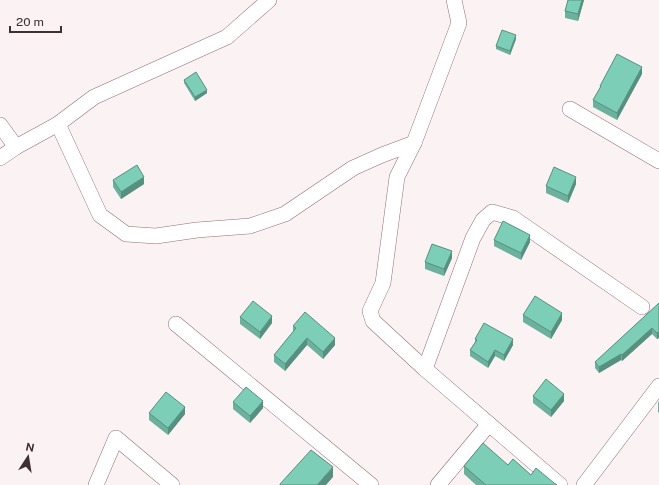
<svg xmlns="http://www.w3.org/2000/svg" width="659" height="485" font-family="'Public Sans',sans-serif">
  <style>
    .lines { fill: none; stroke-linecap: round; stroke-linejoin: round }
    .minor-casing { stroke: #927073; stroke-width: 16 }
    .minor { stroke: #fff; stroke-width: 15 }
    .wall { fill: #6bb19d }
    .shaded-wall { fill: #579080 }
    .building { fill: #7cceb7; stroke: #579080 }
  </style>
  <rect width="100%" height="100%" fill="#fbf2f3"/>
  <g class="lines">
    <g class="minor-casing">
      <g id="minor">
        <polyline points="454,0 459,23 414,143 397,177 383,283 370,311 373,321 425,369 560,485"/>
        <polyline points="570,109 659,161"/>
        <polyline points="58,124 100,215 126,234 156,236 197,230 250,226 285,214 353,168 382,155 414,143"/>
        <polyline points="0,125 16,147"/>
        <polyline points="0,158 16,147 58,124 94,97 227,37 269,0"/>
        <polyline points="176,324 371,485"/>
        <polyline points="425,369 473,238 483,220 492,212 513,218 642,307"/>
        <polyline points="96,485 116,438 172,485"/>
        <polyline points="438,485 489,424"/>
        <polyline points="584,485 659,386"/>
      </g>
    </g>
    <use href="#minor" class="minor"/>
  </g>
  <g class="wall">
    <polygon points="568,0 584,0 578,21 565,18 565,11"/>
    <polygon points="516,39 510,55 496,49 496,46"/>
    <polygon points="642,74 617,120 593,107 593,100 600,89 600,86"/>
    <polygon points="184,80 207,93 195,101 184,83"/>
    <polygon points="113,180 144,184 121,199 113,187"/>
    <polygon points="576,184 568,203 546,193 546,186"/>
    <polygon points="494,240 530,242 521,260 494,246"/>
    <polygon points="452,258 444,276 425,269 425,262"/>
    <polygon points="659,303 659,338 657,339 652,334 622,361 621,360 599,373 595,368 595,362"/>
    <polygon points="523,315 562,320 551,339 523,322"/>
    <polygon points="240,317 272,323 260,339 240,324"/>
    <polygon points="293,326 335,345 323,359 307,345 285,371 274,362 274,355 293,332"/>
    <polygon points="475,339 513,345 504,361 495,356 488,368 470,356 470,350 475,342"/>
    <polygon points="533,396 564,401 551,417 533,403"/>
    <polygon points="659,401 659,413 658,412 658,403"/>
    <polygon points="233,402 263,408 250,423 233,409"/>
    <polygon points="149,413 185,414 168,435 149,420"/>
    <polygon points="508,465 531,475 557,485 476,485 464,474 464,466"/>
  </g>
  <g class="shaded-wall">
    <polygon points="582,0 584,0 578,21 578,14"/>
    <polygon points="516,35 516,39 510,55 510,51"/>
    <polygon points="642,67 642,74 617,120 617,113"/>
    <polygon points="207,90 207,93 195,101 195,97"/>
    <polygon points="144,177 144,184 121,199 121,192"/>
    <polygon points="576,177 576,184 568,203 568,196"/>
    <polygon points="530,235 530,242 521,260 521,253"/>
    <polygon points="452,251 452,258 444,276 444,269"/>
    <polygon points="562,313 562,320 551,339 551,332"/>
    <polygon points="272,316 272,323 260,339 260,332"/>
    <polygon points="652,328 652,334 622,361 622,355"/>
    <polygon points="659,332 659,338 657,339 657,333"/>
    <polygon points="307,338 307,345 285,371 285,364"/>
    <polygon points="335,338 335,345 323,359 323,352"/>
    <polygon points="513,339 513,345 504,361 504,355"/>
    <polygon points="495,350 495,356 488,368 488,362"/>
    <polygon points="621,354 621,360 599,373 599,367"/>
    <polygon points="564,394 564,401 551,417 551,410"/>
    <polygon points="263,401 263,408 250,423 250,416"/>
    <polygon points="185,407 185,414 168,435 168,428"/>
    <polygon points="333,467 333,477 326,485 317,485"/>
  </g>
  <g class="building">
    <polygon points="568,0 582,0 578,14 565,11"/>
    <polygon points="502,30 516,35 510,51 496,46"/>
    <polygon points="617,54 642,67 617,113 593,100 601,86 600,86"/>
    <polygon points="196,72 207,90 195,97 184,80"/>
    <polygon points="137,165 144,177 121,192 113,180"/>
    <polygon points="554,167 576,177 568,196 546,186"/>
    <polygon points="503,221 530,235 521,253 494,240"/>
    <polygon points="432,244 452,251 444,269 425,262"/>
    <polygon points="535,296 562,313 551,332 523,315"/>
    <polygon points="253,301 272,316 260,332 240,317"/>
    <polygon points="659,303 659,332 657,333 652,328 622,355 621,354 599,367 595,362"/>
    <polygon points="305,312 335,338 323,352 307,338 285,364 274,355 296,328 293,326"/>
    <polygon points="484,323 513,339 504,355 495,350 488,362 470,350 477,340 475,339"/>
    <polygon points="546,379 564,394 551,410 533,396"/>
    <polygon points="246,387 263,401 250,416 233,402"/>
    <polygon points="166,392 185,407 168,428 149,413"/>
    <polygon points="483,443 508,465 513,459 531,475 536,468 554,483 557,485 486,485 464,466"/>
    <polygon points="311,450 333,467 317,485 280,485 280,484"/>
  </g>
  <g transform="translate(28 457) rotate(12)" stroke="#fbf2f3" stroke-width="3" paint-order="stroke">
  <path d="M0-3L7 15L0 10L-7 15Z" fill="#3f3031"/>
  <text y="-6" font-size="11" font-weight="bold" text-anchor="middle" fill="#3f3031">N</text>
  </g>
  <path d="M10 26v6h51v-6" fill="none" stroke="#3f3031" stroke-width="2"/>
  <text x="16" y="26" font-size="12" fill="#3f3031" stroke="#fbf2f3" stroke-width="3" paint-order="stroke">20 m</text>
</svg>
